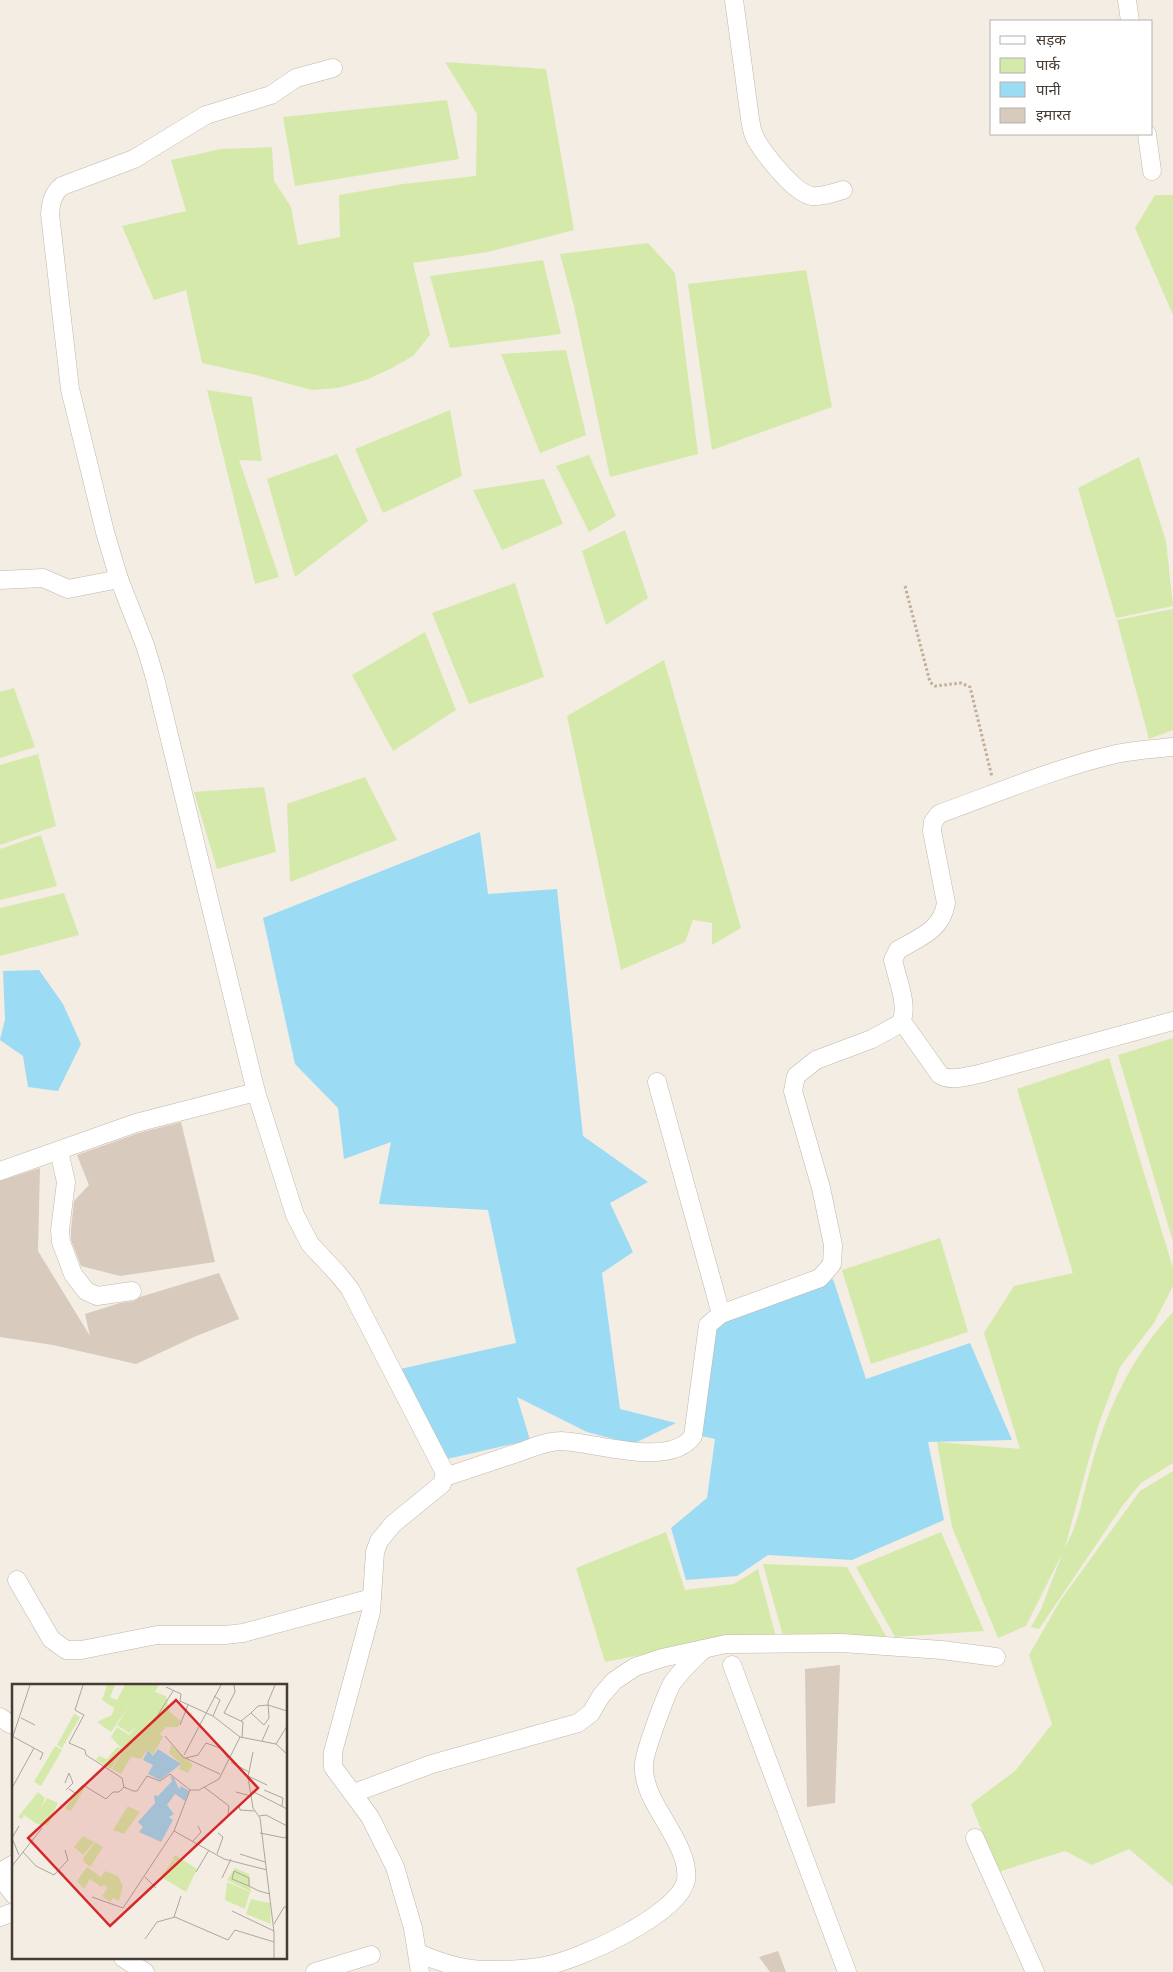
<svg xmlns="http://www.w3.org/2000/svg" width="1173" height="1972" font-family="Karla,'Noto Sans Devanagari',sans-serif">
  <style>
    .green { fill: #d5eaaa }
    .water { fill: #9cdbf4 }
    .building { fill: #d8cabc }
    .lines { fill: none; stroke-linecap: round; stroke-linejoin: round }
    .minor-casing { stroke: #c2b6a9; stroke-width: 19 }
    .path { stroke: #c2ad97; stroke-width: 3; stroke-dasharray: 2.5 2.5; stroke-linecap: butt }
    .minor { stroke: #fff; stroke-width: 18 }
    .inset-road { fill: none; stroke: #aea69e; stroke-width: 1 }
    .view { fill: #d62828; fill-opacity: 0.15; stroke: #d62828; stroke-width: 2.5 }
    .inset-edge { fill: none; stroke: #463c34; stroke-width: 2.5 }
  </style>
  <rect width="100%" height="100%" fill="#f3ede4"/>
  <g class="green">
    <polygon points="445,62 546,69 574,230 488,252 413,263 430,335 413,356 390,369 366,380 338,388 312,390 256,375 202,363 186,290 154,300 122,226 186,211 171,160 221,149 272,147 274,181 291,207 298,245 340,237 339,195 403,184 476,176 477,114"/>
    <polygon points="447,100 459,159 295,186 283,117"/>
    <polygon points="1155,195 1173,195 1173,315 1135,228"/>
    <polygon points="648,243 675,273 698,454 610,477 574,306 560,254"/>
    <polygon points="543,260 561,334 450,348 430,276"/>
    <polygon points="806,270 832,407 712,450 688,284"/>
    <polygon points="566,350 586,435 540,453 501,354"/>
    <polygon points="207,390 252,397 262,461 239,460 279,577 255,584"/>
    <polygon points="450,410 462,476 383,513 355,449"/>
    <polygon points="337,454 368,521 295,577 267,479"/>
    <polygon points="589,455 616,516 589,532 556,466"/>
    <polygon points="1139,457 1166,541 1173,606 1116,618 1078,488"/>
    <polygon points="544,479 563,524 502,550 473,490"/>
    <polygon points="625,530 648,598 606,625 582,551"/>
    <polygon points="515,583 544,677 469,704 432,613"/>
    <polygon points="1173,609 1173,730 1149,739 1117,620"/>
    <polygon points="425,632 456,710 393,751 352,675"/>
    <polygon points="664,660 741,928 712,945 712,923 693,920 685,942 621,970 567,716"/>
    <polygon points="14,688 35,747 0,758 0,692"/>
    <polygon points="38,754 56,826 0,845 0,765"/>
    <polygon points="365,777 397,840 290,882 287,804"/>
    <polygon points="264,787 276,852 217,869 194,792"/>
    <polygon points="41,835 57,886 0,900 0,849"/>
    <polygon points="64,893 79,935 0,956 0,908"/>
    <polygon points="1173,1038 1173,1242 1118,1055"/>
    <path d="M1109,1058L1173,1268V1286L1154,1323L1120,1367L1098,1426L1065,1547C1079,1524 1083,1493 1091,1467C1107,1409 1132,1356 1173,1312V1463L1141,1483L1123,1505L1039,1629L1031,1627L1041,1609L1063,1552L1026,1626L998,1638L952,1527L937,1442L1020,1449L984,1333L1014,1286L1073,1273L1017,1089Z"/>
    <polygon points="940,1238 968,1332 871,1364 842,1270"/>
    <polygon points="1173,1471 1173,1886 1129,1849 1092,1865 1065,1851 998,1872 971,1804 1015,1771 1052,1724 1029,1655 1060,1601 1140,1491"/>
    <polygon points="666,1532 685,1590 734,1584 758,1569 776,1637 681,1647 605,1662 576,1568"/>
    <polygon points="941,1532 984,1631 895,1637 856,1567"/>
    <polygon points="763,1564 847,1567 887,1638 783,1636"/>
  </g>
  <g class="water">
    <polygon points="480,832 488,894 557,889 583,1136 648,1182 610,1203 633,1252 602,1273 620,1409 676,1423 633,1444 587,1432 517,1397 530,1440 447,1459 396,1370 516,1343 488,1210 379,1204 391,1142 344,1159 338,1108 295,1064 263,918"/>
    <polygon points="39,970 63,1004 81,1044 58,1091 28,1087 23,1056 0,1040 5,1019 3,971"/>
    <polygon points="833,1279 866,1379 970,1343 1012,1440 928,1442 944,1520 852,1560 768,1555 737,1576 686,1580 671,1528 707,1498 715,1439 697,1435 712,1323"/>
  </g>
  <g class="building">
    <polygon points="181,1122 215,1262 120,1276 81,1266 71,1240 71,1230 74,1201 89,1185 77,1155 139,1133"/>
    <polygon points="40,1168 38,1251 90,1336 85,1314 120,1303 134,1301 140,1297 219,1273 239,1319 194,1337 136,1364 53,1345 0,1337 0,1181"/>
    <polygon points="840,1665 835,1803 807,1807 805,1669"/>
    <polygon points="778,1951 786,1972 770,1972 759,1957"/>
  </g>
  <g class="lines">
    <g class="minor-casing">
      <g id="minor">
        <path d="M734,0L750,119C751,125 752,132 755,138C764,154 794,193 812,196C823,197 834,193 843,190"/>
        <polyline points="1127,0 1130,21"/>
        <path d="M333,68L296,78L271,95L206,115L134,159L62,186C52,194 51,203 50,214L70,389L105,532L119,579L145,645L155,678L256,1092L295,1215L310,1244L338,1274L350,1289L445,1473L442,1484L393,1524L379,1541L375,1552L371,1612L333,1752V1767L370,1817L395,1867L413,1928L420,1972"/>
        <polyline points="1147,134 1152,171"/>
        <polyline points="0,580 43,578 68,589 119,579"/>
        <path d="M901,1023C909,1005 897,979 893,960L898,950C920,937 942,930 946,903L932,831L933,822L939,814C997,793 1056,768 1116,754C1135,750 1154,749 1173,747"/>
        <polyline points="657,1082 721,1314"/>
        <polyline points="59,1151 66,1182 60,1230 61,1242 73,1274 86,1291 97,1296 132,1291"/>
        <polyline points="0,1171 136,1123 256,1092"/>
        <path d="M445,1477C469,1469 493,1461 517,1453C532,1448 546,1441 561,1441C596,1442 669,1469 693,1436L708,1325L721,1314L820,1278L832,1264L833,1245L821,1188L793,1091L796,1076L816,1060L872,1039L901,1023L906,1027L940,1075C950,1082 968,1076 979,1074L1173,1021"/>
        <polyline points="17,1580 51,1639 66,1650 81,1650 157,1635 225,1635 243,1633 372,1598"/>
        <polyline points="732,1665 847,1972"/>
        <polyline points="0,1717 10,1724"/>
        <polyline points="354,1793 432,1764 578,1723 591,1713 601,1696 614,1681 635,1667 662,1658 726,1644 842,1643 942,1650 996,1657"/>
        <polyline points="975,1838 1035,1972"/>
        <polyline points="0,1872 14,1864"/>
        <polyline points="0,1876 14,1895"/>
        <polyline points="0,1917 14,1912"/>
        <path d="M418,1953C441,1963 465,1971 491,1970C508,1970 527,1969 544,1966C577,1961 679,1915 686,1880C690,1855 664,1822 653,1800C648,1790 643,1776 644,1764C644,1753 667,1691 673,1682C682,1670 693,1659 704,1649"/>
        <polyline points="123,1958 145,1972"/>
        <polyline points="315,1972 371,1955"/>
      </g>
    </g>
    <polyline class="path" points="905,586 930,682 935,686 961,683 970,687 992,777"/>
    <use href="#minor" class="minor"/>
  </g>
  <g transform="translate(12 1684)">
    <rect width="275" height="275" fill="#f3ede4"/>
    <path d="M95,1H103L98,13L105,16L113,1H147L143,8L154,12L158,28L169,37L166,43H154L148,50L151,53L141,71L136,65L129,75L119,73L109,90L100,85L112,65L116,63H108L99,53L105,43L117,51L127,40L117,49L105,41L118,20L99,48L85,38L100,31L102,24L90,16ZM62,30L68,33L50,64L45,61ZM159,61L181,81L176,89L167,85L169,80L157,69ZM43,62L50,66L29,102L22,98ZM105,63L111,64L99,85L84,76L87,72L95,75ZM69,102L73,104L59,127L53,125ZM26,108L33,114L29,124L35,114L46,119L36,141L25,140L12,131L10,135L6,133ZM116,122L128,128L112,150L101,146ZM71,152L82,158L71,171L62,163ZM83,158L91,163L78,183L71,177L72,173ZM163,171L185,185L174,208L149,193L161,176L168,181L161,175ZM75,183L89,193L93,187L106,192L111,202L107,217L101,214L98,218L90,212L96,203L92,201L89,203L78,195L72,205L65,197ZM223,184L237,190L239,208L215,196ZM215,198L238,208L233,225L213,216ZM239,215L258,219L259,240L234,230Z" fill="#d5eaaa"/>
    <path d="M146,65L169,80L148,96L136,90L141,81L131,76L136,66L141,72ZM158,92L162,94L167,105L169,102L177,107L173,117L163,110L155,121L162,130L157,133L161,136L149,158L127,148L131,143L126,138L143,119L142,111L146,112L160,97Z" fill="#9cdbf4"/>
    <path class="inset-road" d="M71,1L63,26L72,31L57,59L73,66L74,71L110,94L112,103L121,107H125L135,92L148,97L158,90L178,106M222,1L223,8L212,29L231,38L230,54M154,3L169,10L168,17L201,32L228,53L264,60L275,70M239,29L246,22L256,21L275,27M201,32L208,16L202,12M9,34L23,41M144,34L161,7M229,37L239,29L252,41L257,34L256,18L263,1M168,41L176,21M0,52L31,69L28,76M1,52L18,1M153,52L171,73L208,90M250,57L257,41M264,60L275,42M241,68L236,93L241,124L248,134L262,248V274M172,71L209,1M174,74L186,71L194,59L208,64L216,74M219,78L237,88M236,92L255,101M53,99L57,89L61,99L54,106M192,103L217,122L216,131M0,104L22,64M57,105L63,109L71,101L94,115L101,108H107L112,103M252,106L271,114L270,122M240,107L275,125M224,108L239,112M227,121L228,126L242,127M247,132L254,131L275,142M7,142L0,154L7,171M162,147L212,175L255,186M248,149L273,154L275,151M181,157L189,148L186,142M11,168L24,182L42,191L56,176L53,166M205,170L211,153L206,149M228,170L253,178M0,182L30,144M184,188L197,166M133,193L144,204M210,194L219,175M237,202V194L222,187L220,195L225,197L237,202L247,207L258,210M80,213L111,224L162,147L178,106H187L207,95L228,53M220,227L262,247M162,233L169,212M262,240L272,223H275M133,255L145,238L163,233L216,256L223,246L262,258"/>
    <path class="view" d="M164,16L246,104L98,242L16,154Z"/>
    <rect width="275" height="275" class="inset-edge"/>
  </g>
  <rect x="990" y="20" width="162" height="115" fill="#ffffff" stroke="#b5b1ae"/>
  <rect x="1000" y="36" width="25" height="8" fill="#ffffff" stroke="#b5b1ae"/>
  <text x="1036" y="45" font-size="15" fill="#463c34">सड़क</text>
  <rect x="1000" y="58" width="25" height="15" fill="#d5eaaa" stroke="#b5b1ae"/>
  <text x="1036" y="70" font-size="15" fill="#463c34">पार्क</text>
  <rect x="1000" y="82" width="25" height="15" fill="#9cdbf4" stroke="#b5b1ae"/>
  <text x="1036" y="95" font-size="15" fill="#463c34">पानी</text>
  <rect x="1000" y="108" width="25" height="15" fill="#d8cabc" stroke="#b5b1ae"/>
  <text x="1036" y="120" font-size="15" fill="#463c34">इमारत</text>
</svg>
